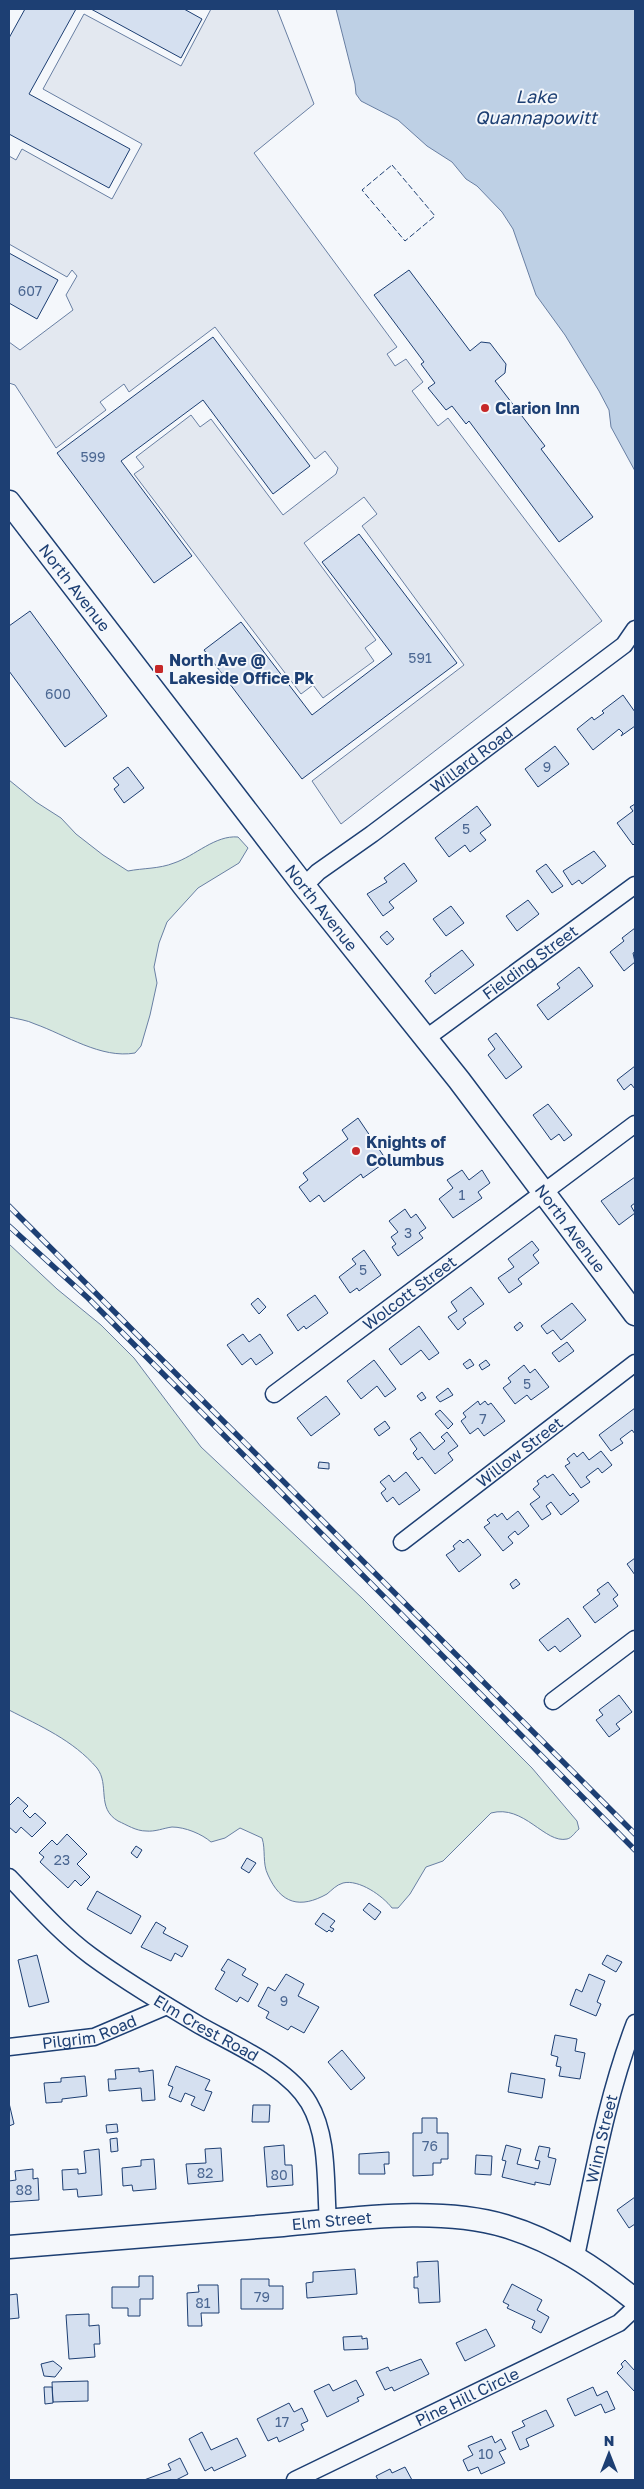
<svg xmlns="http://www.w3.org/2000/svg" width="644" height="2489" font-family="'Golos Text',sans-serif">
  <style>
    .green { fill: #d7e8df; stroke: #687fa3 }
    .parking { fill: #e3e8f0; stroke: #687fa3 }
    .water { fill: #bed0e5; stroke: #687fa3 }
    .building { fill: #d5e0f0; stroke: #1d3f73 }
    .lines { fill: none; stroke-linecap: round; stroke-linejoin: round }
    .street-casing { stroke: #1d3f73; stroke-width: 19 }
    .secondary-casing { stroke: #1d3f73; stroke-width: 25 }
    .street { stroke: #f4f7fb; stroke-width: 16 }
    .secondary { stroke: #f4f7fb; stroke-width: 22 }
    .rail-casing { stroke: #1d3f73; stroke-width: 5.5 }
    .rail { stroke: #f4f7fb; stroke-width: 4; stroke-dasharray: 11; stroke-linecap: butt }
    .fence { stroke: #1d3f73; stroke-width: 1; stroke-dasharray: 6 2.5; stroke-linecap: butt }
    .poi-dot { fill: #c62828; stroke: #f4f7fb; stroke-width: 2 }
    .labels { text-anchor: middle; stroke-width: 4; stroke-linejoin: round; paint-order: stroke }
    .number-label { font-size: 14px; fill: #4b6792 }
    .poi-label { font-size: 16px; font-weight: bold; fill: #1d3f73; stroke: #f4f7fb; text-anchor: start }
    .street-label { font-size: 16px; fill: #1d3f73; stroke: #f4f7fb }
    .water-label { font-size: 18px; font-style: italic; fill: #1d3f73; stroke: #f4f7fb }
  </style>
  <rect width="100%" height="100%" fill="#f4f7fb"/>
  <g class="green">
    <path d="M9,780L36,802L61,818L76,834L103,855L128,871C143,868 159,869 174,863C195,856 215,835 238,837L248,848L239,863L198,888L167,922L159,943L154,967L157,983L150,1015L141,1046L135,1053C101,1059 66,1035 35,1024C27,1020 17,1019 9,1017Z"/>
    <path d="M9,1244L57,1289L101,1325L134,1358L201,1447L362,1598L532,1768L577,1821L579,1829C575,1832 572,1838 567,1839C545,1844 524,1804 491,1813L443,1861L426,1867L410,1894L398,1908H392C383,1896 359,1879 343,1883C336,1885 332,1890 327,1894C300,1909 281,1904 268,1875C262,1863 266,1850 262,1838L240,1828L225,1838L211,1842C202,1834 185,1827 172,1827C164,1828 155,1832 146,1831C136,1831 127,1825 118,1821C96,1808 110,1785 97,1768C73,1740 40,1726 9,1710Z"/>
  </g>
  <polygon class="parking" points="211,9 277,9 314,104 254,153 397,347 387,354 395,366 406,359 423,382 412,391 438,426 448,418 602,621 341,824 312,781 464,665 362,526 377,514 364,497 304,543 376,640 365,648 374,661 323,698 313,685 301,694 134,474 144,467 136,457 191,415 200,427 211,419 283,515 336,474 338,468 325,451 315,459 215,327 129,392 124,384 100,402 106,410 56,448 15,385 9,383 9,342 20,350 73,310 66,295 77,276 72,270 67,277 9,244 9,156 16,160 22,149 112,199 142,144 43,89 84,14 181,66"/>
  <polygon class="water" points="336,9 635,9 635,471 611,427 609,410 599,391 565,335 536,295 513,229 502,212 477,186 466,179 452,162 427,146 398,120 361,101 356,94 355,84"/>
  <g class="building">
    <polygon points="25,9 76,9 29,94 130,149 109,188 9,134 9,38"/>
    <polygon points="91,9 184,9 202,19 181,58"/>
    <polygon points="9,253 58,280 37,319 9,303"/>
    <polygon points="409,270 470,351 481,342 490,343 506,364 505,373 495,381 545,446 541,449 593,517 559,542 469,421 466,424 452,406 446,410 428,388 435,383 421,364 424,362 374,295"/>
    <polygon points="213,337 310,466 273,494 203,400 121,461 192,556 154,583 57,453"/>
    <polygon points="359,534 457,663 302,779 204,650 241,622 312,715 392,654 322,562"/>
    <polygon points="30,611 107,716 65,747 9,671 9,626"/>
    <polygon points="623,695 635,712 635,726 621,736 623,733 619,729 593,750 577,729 592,717 594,720 604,713 602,711"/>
    <polygon points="555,746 569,764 538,787 525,769"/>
    <polygon points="128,767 144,788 124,803 114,789 119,785 113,778"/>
    <polygon points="635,804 635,843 633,845 617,823 633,811 630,807"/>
    <polygon points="477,806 491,825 480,833 486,840 470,852 465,845 449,857 435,838"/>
    <polygon points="594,851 606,866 582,884 579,880 572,885 563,871"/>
    <polygon points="404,863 417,881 389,902 394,908 383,916 367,894 387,882 384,878"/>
    <polygon points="546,864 563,886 552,893 536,871"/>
    <polygon points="528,900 539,914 517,931 506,916"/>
    <polygon points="451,906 464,923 446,936 433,919"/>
    <polygon points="635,928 635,952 633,953 635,962 624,971 610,952 624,941 622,938"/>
    <polygon points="387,931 394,939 387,945 380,937"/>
    <polygon points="462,950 474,965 435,994 425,981 431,976 430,974"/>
    <polygon points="579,967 593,986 548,1020 537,1005 560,988 557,984"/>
    <polygon points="496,1033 522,1067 506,1079 488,1055 495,1049 488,1039"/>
    <polygon points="635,1066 635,1089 631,1084 624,1090 617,1080"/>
    <polygon points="548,1104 572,1135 564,1141 559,1134 551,1140 533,1115"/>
    <polygon points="358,1118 387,1161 363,1178 361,1174 324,1202 319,1195 310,1202 299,1187 308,1180 303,1173 348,1139 342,1130"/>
    <polygon points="462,1170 469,1180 482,1170 490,1183 478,1192 482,1198 453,1218 439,1199 453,1188 447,1180"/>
    <polygon points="635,1177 635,1203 631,1206 635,1213 619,1225 601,1201"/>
    <polygon points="405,1209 411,1218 416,1214 426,1228 419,1233 423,1238 398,1256 392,1247 396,1244 391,1237 398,1232 389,1221"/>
    <polygon points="532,1241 539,1250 533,1255 539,1263 518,1279 522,1284 509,1293 498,1278 514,1267 508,1259"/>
    <polygon points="364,1250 381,1275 359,1291 357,1288 350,1293 339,1277 356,1264 352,1259"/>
    <polygon points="471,1287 484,1304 463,1319 466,1323 458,1330 448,1317 457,1311 451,1302"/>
    <polygon points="315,1295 328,1313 306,1329 304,1326 298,1331 287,1315"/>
    <polygon points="258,1298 266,1307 259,1314 251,1304"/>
    <polygon points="572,1303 586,1320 561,1340 553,1330 547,1334 541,1326"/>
    <polygon points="520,1322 523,1326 517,1331 514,1327"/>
    <polygon points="419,1326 439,1353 429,1360 421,1350 401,1365 389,1349"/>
    <polygon points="243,1334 249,1342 260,1334 273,1353 256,1365 251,1358 242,1365 227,1345"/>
    <polygon points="567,1342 574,1351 559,1362 552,1353"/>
    <polygon points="470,1359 474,1365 467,1369 463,1364"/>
    <polygon points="374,1360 396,1389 385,1397 377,1386 361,1399 347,1381"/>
    <polygon points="486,1360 490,1365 482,1370 479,1365"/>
    <polygon points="524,1365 530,1373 535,1369 549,1387 531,1400 527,1395 515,1404 503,1388 511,1382 508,1378"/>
    <polygon points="448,1388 453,1395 440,1402 436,1397"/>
    <polygon points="422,1392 426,1398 421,1401 417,1396"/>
    <polygon points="326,1396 340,1414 311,1436 297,1418"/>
    <polygon points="478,1401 480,1405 485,1401 488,1405 491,1403 505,1421 484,1436 478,1428 470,1434 461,1421 466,1417 463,1413"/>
    <polygon points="635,1408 635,1434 632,1430 620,1439 623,1443 611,1451 599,1435"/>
    <polygon points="440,1410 453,1424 448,1429 435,1414"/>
    <polygon points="385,1421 390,1428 379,1436 374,1429"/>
    <polygon points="420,1432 434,1450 445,1441 441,1437 447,1432 458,1446 448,1453 453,1460 435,1474 422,1457 418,1460 413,1453 417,1449 410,1439"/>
    <polygon points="601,1451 612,1465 602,1473 598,1468 586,1477 590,1482 581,1488 565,1466 570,1463 567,1459 574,1453 577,1457 583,1452 589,1460"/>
    <polygon points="319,1462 329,1463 329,1469 318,1468"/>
    <polygon points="406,1472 420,1490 399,1505 393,1497 387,1502 381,1493 386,1489 380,1482 389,1475 394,1482"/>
    <polygon points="553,1474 570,1496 573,1493 579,1501 561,1515 551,1502 546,1506 551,1514 542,1520 530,1504 540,1497 533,1489 539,1484 537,1481 545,1475 547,1478"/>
    <polygon points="518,1511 529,1526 518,1535 515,1531 508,1537 513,1543 503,1551 484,1527 490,1523 487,1520 495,1514 497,1517 502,1513 507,1520"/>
    <polygon points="468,1539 481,1555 459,1572 446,1555 455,1549 453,1546 460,1540 463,1543"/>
    <polygon points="635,1558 635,1575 627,1564"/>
    <polygon points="516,1579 520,1584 513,1589 510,1584"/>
    <polygon points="608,1582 618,1595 613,1599 618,1606 595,1623 583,1607 600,1594 597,1590"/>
    <polygon points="568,1618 581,1636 560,1652 555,1646 548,1651 539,1640"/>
    <polygon points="619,1695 632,1712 616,1724 620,1729 609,1737 596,1720 603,1715 599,1710"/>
    <polygon points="18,1797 28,1806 23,1811 30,1818 35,1813 46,1823 32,1837 21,1827 16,1833 9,1827 9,1806"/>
    <polygon points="67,1834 87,1854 77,1864 90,1877 81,1886 75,1880 68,1888 40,1862 44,1857 39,1853 52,1840 57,1845"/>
    <polygon points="136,1846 142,1850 137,1858 131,1853"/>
    <polygon points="247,1858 256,1863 249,1873 241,1868"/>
    <polygon points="97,1891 141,1916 131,1934 87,1909"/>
    <polygon points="369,1903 381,1912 375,1920 363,1910"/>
    <polygon points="323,1913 335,1921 330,1927 334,1929 332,1932 329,1930 327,1932 315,1924"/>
    <polygon points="156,1922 166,1928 163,1933 188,1946 182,1957 175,1953 171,1961 141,1947"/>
    <polygon points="37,1955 49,2002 29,2007 18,1960"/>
    <polygon points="607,1955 622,1962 616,1972 602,1964"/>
    <polygon points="228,1959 246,1969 242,1975 258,1984 248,2002 240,1997 237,2002 215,1989 225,1972 221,1970"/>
    <polygon points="286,1974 304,1984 298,1996 319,2007 304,2033 291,2026 288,2030 266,2018 269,2012 258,2006 268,1987 275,1991"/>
    <polygon points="589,1974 605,1981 597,2002 601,2004 596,2016 570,2005 576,1989 582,1992"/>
    <polygon points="555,2035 577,2039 575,2051 585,2053 580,2079 559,2076 561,2067 556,2066 558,2057 551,2055"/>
    <polygon points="342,2050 365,2078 351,2090 328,2062"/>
    <polygon points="176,2066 210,2080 205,2090 212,2092 204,2111 191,2105 195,2097 185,2093 181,2102 169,2097 173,2087 168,2085"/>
    <polygon points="139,2068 139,2072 153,2070 155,2100 142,2101 141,2088 109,2091 108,2079 116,2079 115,2070"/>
    <polygon points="511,2073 545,2079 542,2098 508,2092"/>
    <polygon points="85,2076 87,2096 62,2099 62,2102 46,2103 44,2083 61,2082 61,2078"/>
    <polygon points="9,2103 14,2124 9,2126"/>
    <polygon points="253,2105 270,2105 269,2122 252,2122"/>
    <polygon points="422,2118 437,2118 437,2133 448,2133 448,2159 441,2159 441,2163 433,2163 433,2175 413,2176 413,2133 422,2133"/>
    <polygon points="117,2124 118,2132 107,2133 106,2125"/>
    <polygon points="117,2138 118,2151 111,2152 110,2139"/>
    <polygon points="284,2145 285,2165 292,2165 293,2185 267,2187 264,2147"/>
    <polygon points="506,2145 521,2149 517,2164 538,2169 540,2161 535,2160 539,2146 550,2148 548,2157 556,2159 550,2185 535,2182 535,2185 502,2177 506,2161 502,2160"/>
    <polygon points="221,2148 223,2181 188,2184 186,2164 206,2163 205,2149"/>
    <polygon points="99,2149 102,2195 78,2197 77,2189 63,2190 62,2170 78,2169 78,2174 86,2173 84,2151"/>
    <polygon points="389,2152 389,2164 384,2164 385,2174 359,2174 359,2154"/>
    <polygon points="476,2155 492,2156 491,2175 475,2174"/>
    <polygon points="154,2159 156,2189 133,2191 132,2185 123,2186 122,2168 141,2166 141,2160"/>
    <polygon points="33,2169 33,2179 38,2178 39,2200 9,2202 9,2181 16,2180 15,2171"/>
    <polygon points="635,2197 635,2224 629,2228 617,2210"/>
    <polygon points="438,2261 440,2302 419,2303 418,2288 414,2288 414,2277 418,2277 417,2262"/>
    <polygon points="355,2269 357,2294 307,2298 306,2283 313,2282 313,2272"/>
    <polygon points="139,2276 153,2276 153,2299 140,2299 140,2316 128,2316 128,2308 112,2308 112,2287 139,2287"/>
    <polygon points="241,2279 269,2279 269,2286 283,2286 283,2309 241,2309"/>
    <polygon points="512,2284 542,2300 537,2310 549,2317 541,2333 532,2328 535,2321 507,2308 509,2305 503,2302"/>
    <polygon points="198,2285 218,2285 219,2313 201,2313 202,2326 188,2326 187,2293 199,2292"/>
    <polygon points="17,2294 19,2318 9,2319 9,2295"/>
    <polygon points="89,2314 89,2326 99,2325 100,2344 94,2344 95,2357 69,2359 66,2315"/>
    <polygon points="486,2329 495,2346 465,2361 456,2343"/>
    <polygon points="362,2336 362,2339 367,2338 368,2349 344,2350 343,2337"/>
    <polygon points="421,2359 429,2374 394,2391 392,2387 385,2390 376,2372 388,2367 390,2371"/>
    <polygon points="625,2360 635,2371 635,2392 617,2373 623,2367 621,2364"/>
    <polygon points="53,2361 62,2368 55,2377 44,2376 41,2364"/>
    <polygon points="356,2380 364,2395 357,2398 359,2401 327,2417 314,2391 329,2384 333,2391"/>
    <polygon points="88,2381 88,2401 53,2402 52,2382"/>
    <polygon points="44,2387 52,2387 53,2403 45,2404"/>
    <polygon points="593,2387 597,2396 607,2391 615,2409 605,2413 601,2404 575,2416 567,2399"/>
    <polygon points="289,2403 294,2412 302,2408 308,2421 301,2424 304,2430 279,2442 277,2437 268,2441 257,2419"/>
    <polygon points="546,2410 554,2426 526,2439 529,2446 520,2450 512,2432 525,2426 522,2421"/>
    <polygon points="202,2432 211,2450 237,2438 246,2456 214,2471 212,2467 205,2471 189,2439"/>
    <polygon points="492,2436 495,2443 501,2439 506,2449 499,2452 505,2463 481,2474 478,2467 468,2471 463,2460 473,2455 468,2446"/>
    <polygon points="180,2458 188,2474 176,2480 144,2480 171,2470 168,2464"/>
    <polygon points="405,2467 412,2480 378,2480 376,2476 390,2469 392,2473"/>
  </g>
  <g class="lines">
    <g class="street-casing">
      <g id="street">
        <path id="s1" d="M304,886L318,872L372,834L624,645L635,629"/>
        <path id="s2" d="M425,1039L635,885"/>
        <path id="s3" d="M274,1394L635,1124"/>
        <path id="s4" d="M402,1542L635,1363"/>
        <polyline points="553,1701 635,1639"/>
        <path id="s5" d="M9,1877C35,1904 60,1933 91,1956C125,1981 162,2003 199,2025C234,2045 288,2067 309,2103C329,2137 325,2183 328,2221"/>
        <path id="s6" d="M9,2047L94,2037L167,2006"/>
        <path id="s7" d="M576,2256C593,2177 606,2098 635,2023"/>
        <path id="s8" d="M295,2480L619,2323L635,2308"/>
      </g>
    </g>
    <g class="secondary-casing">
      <g id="secondary">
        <path id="s9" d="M9,502L304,886L459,1080L635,1314"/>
        <path id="s10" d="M9,2247C100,2240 192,2232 283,2225C353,2219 437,2206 505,2226C555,2241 595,2268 635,2300"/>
      </g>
    </g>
    <use href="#street" class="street"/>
    <use href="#secondary" class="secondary"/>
    <g class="rail-casing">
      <g id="rail">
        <polyline points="9,1206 635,1834"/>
        <polyline points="9,1226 88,1298 635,1850"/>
      </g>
    </g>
    <use href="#rail" class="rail"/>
    <polygon class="fence" points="392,165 435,216 405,241 362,190"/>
  </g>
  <g class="poi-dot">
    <circle cx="485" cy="408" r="5"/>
    <rect x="154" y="664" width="10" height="10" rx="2.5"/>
    <circle cx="356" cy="1151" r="5"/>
  </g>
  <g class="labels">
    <g class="number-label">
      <text x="30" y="296">607</text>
      <text x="93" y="462">599</text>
      <text x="420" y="663">591</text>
      <text x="58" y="699">600</text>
      <text x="547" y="772">9</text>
      <text x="466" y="834">5</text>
      <text x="462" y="1200">1</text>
      <text x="408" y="1238">3</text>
      <text x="363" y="1275">5</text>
      <text x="527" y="1389">5</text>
      <text x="483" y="1424">7</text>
      <text x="62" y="1865">23</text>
      <text x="284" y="2006">9</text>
      <text x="430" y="2151">76</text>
      <text x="205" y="2178">82</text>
      <text x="279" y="2180">80</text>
      <text x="24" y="2195">88</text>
      <text x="262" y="2302">79</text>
      <text x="203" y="2308">81</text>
      <text x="282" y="2427">17</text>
      <text x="486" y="2459">10</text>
    </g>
    <g class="poi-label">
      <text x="495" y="414">Clarion Inn</text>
      <text x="169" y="666">North Ave @<tspan x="169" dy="18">Lakeside Office Pk</tspan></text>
      <text x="366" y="1148">Knights of<tspan x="366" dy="18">Columbus</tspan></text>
    </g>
    <g class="street-label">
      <text dy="6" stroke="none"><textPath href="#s9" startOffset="108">North Avenue</textPath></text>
      <text dy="6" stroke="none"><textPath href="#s1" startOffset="210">Willard Road</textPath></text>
      <text dy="6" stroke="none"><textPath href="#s9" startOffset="512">North Avenue</textPath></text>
      <text dy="6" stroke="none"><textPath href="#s2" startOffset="130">Fielding Street</textPath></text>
      <text dy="6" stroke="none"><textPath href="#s9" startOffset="918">North Avenue</textPath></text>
      <text dy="6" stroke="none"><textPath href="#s3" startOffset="169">Wolcott Street</textPath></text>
      <text dy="6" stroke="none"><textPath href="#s4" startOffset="148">Willow Street</textPath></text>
      <text dy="6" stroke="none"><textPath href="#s5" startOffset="250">Elm Crest Road</textPath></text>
      <text dy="6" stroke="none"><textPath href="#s6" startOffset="82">Pilgrim Road</textPath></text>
      <text dy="6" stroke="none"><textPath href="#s7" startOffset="120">Winn Street</textPath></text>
      <text dy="6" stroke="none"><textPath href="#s10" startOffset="324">Elm Street</textPath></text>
      <text dy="6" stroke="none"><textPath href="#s8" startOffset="191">Pine Hill Circle</textPath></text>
    </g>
    <g class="water-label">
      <text x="536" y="103">Lake<tspan x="536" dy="21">Quannapowitt</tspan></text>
    </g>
  </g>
  <rect width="644" height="2489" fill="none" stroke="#1d3f73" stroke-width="20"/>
  <g transform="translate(609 2454)" stroke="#f4f7fb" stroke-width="4" paint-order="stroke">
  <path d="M0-4L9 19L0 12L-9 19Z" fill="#1d3f73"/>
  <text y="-8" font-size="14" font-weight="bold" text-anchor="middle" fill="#1d3f73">N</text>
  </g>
</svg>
